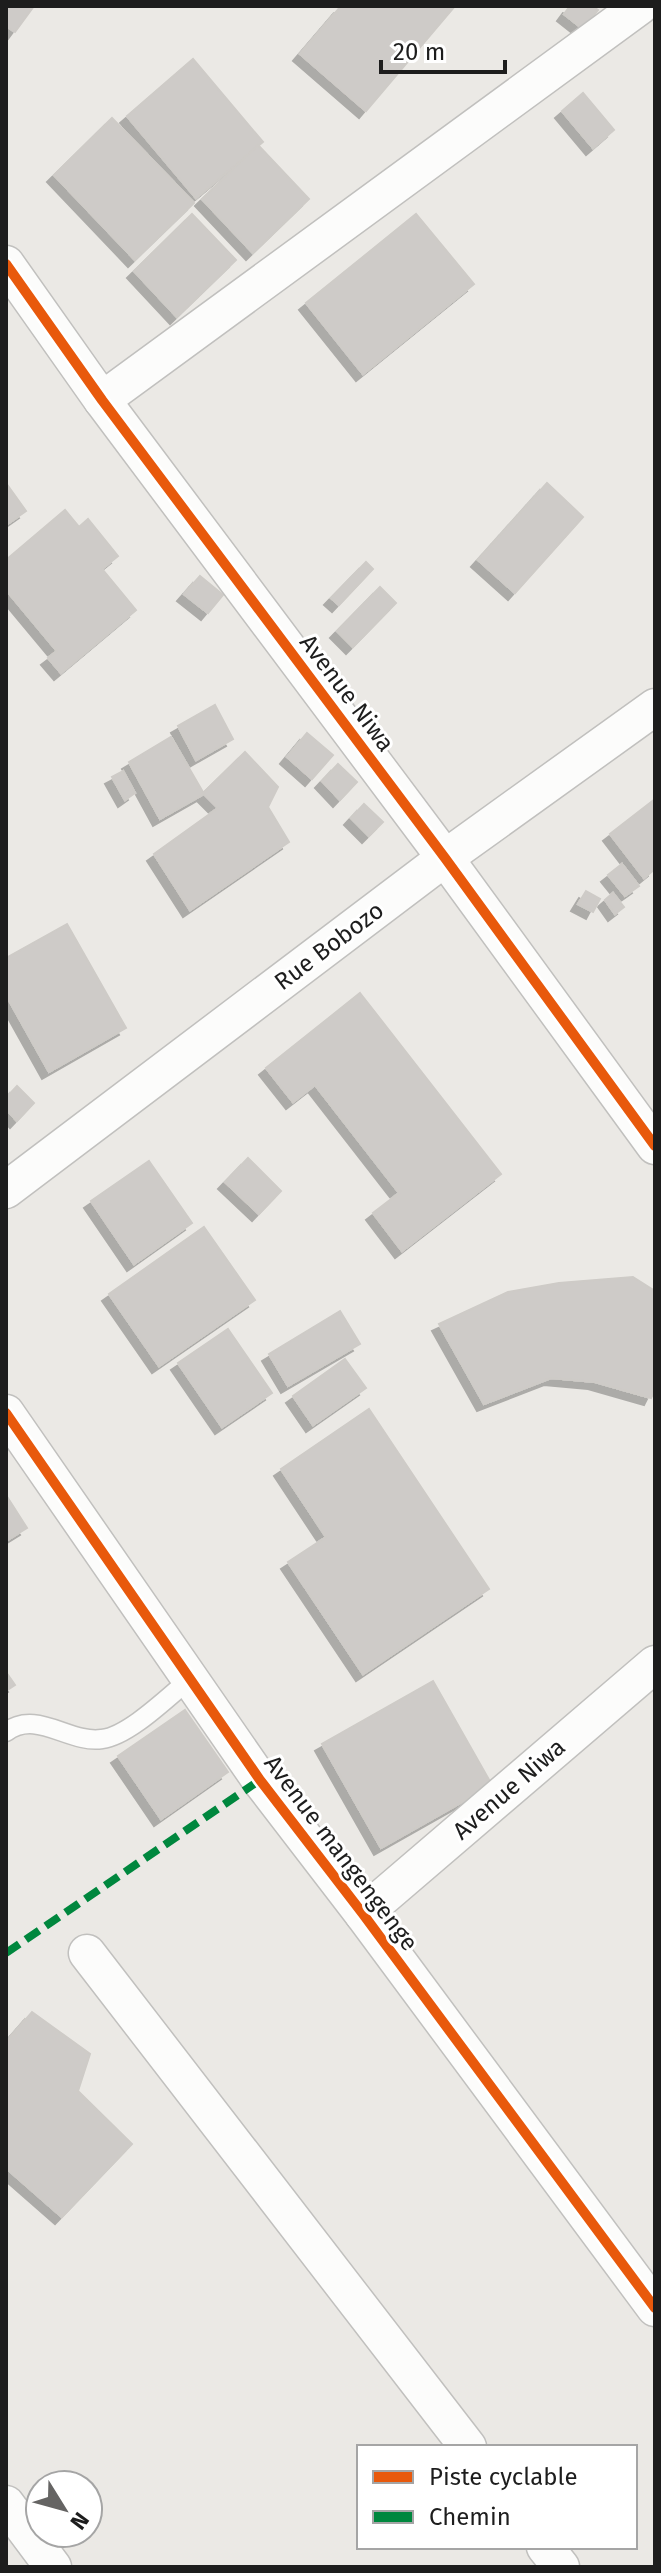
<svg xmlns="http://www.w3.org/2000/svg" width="661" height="2573" font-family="'Fira Sans',sans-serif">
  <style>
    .building { fill: #cecbc8; stroke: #cecbc7; stroke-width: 2; filter: url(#shadow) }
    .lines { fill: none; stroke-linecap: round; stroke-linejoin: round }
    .service-casing { stroke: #c1c0be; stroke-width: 21 }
    .minor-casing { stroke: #c1c0be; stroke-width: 39 }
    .service { stroke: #fcfcfb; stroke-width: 18 }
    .minor { stroke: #fcfcfb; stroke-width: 36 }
    .quiet { stroke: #00873e; stroke-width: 8; stroke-dasharray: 16 8; stroke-linecap: butt }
    .cycleway-casing { stroke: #fff; stroke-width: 15 }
    .cycleway { stroke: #e8590c; stroke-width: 10 }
    .labels { text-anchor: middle; stroke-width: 6; stroke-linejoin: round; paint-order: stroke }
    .street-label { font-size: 24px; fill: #1d1d1d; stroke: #fff }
  </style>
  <defs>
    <filter id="shadow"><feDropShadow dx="-7" dy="7" stdDeviation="0" flood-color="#0004"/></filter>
  </defs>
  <rect width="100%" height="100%" fill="#ebe9e5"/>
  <g class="building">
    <polygon points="6,6 34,6 15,32 6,26"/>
    <polygon points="341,6 455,6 366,111 300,54"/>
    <polygon points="570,6 592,6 598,10 583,29 564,14"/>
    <polygon points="193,59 263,142 196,198 127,116"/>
    <polygon points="583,93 614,130 593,148 562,111"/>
    <polygon points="112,118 194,203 135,260 54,175"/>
    <polygon points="258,145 309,199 253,253 202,199"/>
    <polygon points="192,214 236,260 177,317 134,271"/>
    <polygon points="416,214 474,284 363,374 306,303"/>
    <polygon points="6,483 26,511 6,525"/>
    <polygon points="547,483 583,517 515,593 478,560"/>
    <polygon points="65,510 79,527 88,519 118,556 102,569 136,610 61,673 48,658 57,651 6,590 6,560"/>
    <polygon points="366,562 373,569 339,605 331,598"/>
    <polygon points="200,576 223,595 208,613 184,594"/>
    <polygon points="380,587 396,603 353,647 337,631"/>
    <polygon points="215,705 233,739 196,760 178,726"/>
    <polygon points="307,733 333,755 312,779 287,757"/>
    <polygon points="171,737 204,794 160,819 129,762"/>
    <polygon points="245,752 278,787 268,807 289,842 190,910 154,854 218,808 203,793"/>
    <polygon points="338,764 357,782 340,800 322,781"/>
    <polygon points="123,771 135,793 125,800 112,777"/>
    <polygon points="655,799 655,869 644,878 610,834"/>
    <polygon points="364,804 383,822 369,836 351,818"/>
    <polygon points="622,864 639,886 625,896 608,875"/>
    <polygon points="586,891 600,899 593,912 578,904"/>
    <polygon points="613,893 624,907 615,914 605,900"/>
    <polygon points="67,924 126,1028 49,1072 6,995 6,958"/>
    <polygon points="360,993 501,1174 402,1251 373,1213 399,1193 315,1085 293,1102 266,1068"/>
    <polygon points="17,1086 34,1103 17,1121 6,1109 6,1098"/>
    <polygon points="248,1158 281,1191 259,1214 225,1182"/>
    <polygon points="149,1161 192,1223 134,1264 91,1201"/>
    <polygon points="204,1227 255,1300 159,1366 109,1294"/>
    <polygon points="633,1277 655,1291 655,1390 651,1398 595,1382 551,1378 484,1404 439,1324 508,1292 559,1283"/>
    <polygon points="340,1311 360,1344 288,1386 269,1354"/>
    <polygon points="228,1329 272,1393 222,1427 178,1363"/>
    <polygon points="345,1359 366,1388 313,1425 293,1396"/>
    <polygon points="369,1409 489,1589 363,1674 288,1562 326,1537 281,1469"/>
    <polygon points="6,1495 27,1528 6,1541"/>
    <polygon points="6,1672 15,1685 6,1691"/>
    <polygon points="433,1681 492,1785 381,1848 322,1744"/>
    <polygon points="185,1710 228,1772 161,1819 118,1756"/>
    <polygon points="32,2012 90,2054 78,2091 132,2144 62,2217 6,2168 6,2042"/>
  </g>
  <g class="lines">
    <g class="service-casing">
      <path id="service" d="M6,1732C37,1709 69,1744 102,1739C129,1736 169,1696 190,1679"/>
    </g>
    <g class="minor-casing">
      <g id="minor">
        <polyline points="6,264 102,400 445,858 655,1146"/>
        <polyline points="102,400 640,6"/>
        <polyline points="6,1190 445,858 655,707"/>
        <polyline points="6,1413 260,1780 363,1914 655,2308"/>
        <polyline points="363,1914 655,1664"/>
        <polyline points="87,1953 468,2447"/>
        <polyline points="6,2504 53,2567"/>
        <polyline points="545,2547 561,2567"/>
      </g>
    </g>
    <use href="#service" class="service"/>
    <use href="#minor" class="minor"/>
    <polyline class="quiet" points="6,1953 260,1780"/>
    <g class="cycleway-casing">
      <g id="cycleway">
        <polyline points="6,264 102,400 445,858 655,1146"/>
        <polyline points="6,1413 260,1780 363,1914 655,2308"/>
      </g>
    </g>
    <use href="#cycleway" class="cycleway"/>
  </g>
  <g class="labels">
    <g class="street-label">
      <text transform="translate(347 693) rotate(53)" y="8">Avenue Niwa</text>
      <text transform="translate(329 946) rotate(-37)" y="8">Rue Bobozo</text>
      <text transform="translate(509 1789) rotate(-41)" y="8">Avenue Niwa</text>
      <text transform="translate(341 1853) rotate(53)" y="8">Avenue mangengenge</text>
    </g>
  </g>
  <rect width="661" height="2573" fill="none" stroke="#1d1d1d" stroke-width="16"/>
  <rect x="357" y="2445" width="280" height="104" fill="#ffffff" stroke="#a5a5a5" stroke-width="2"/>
  <rect x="373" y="2471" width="40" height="12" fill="#e8590c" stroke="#a5a5a5" stroke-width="2"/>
  <text x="429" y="2485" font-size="24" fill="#1d1d1d">Piste cyclable</text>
  <rect x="373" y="2511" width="40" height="12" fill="#00873e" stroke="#a5a5a5" stroke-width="2"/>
  <text x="429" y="2525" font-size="24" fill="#1d1d1d">Chemin</text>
  <g transform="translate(64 2509) rotate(127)"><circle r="38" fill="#ffffff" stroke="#a5a5a5" stroke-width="2"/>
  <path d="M0-6L14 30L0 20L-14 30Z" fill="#656463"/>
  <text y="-12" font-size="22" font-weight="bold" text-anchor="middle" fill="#1d1d1d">N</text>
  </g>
  <path d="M381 60v12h124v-12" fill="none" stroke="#1d1d1d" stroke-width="4"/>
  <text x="393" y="60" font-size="24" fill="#1d1d1d" stroke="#ffffff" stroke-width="6" paint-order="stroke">20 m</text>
</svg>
